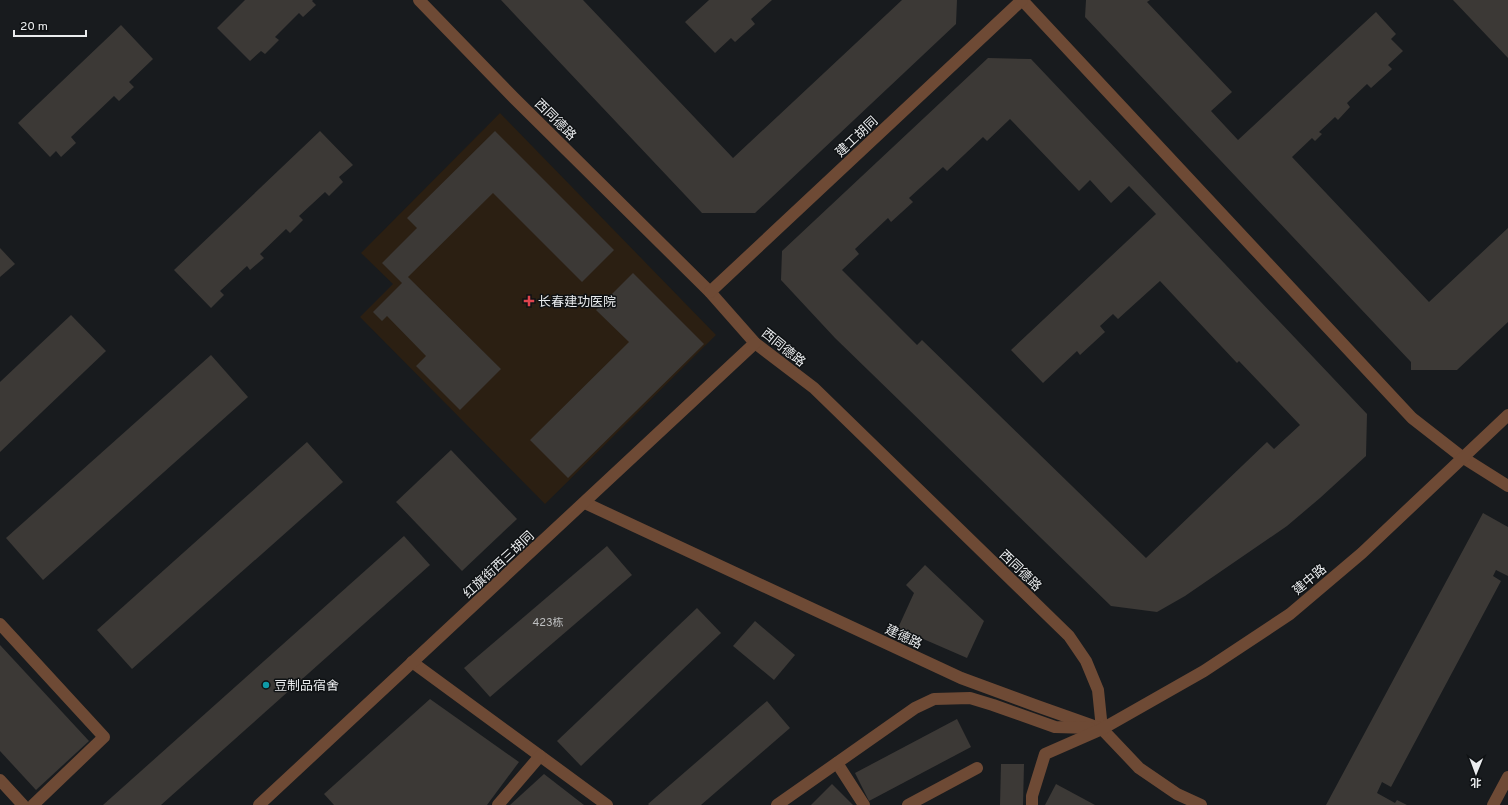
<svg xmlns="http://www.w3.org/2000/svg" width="1508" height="805" font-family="Overpass,'Noto Sans SC',sans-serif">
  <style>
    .medical { fill: #2b1f12 }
    .building { fill: #3c3936; fill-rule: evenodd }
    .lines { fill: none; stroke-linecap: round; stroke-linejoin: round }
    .minor { stroke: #6e4a35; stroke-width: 12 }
    .health-dot { fill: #e0444e; stroke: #0f1214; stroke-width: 1.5 }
    .culture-dot { fill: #0f9aa8; stroke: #0f1214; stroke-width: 1.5 }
    .labels { text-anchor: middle; stroke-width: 3; stroke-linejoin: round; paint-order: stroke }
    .number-label { font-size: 11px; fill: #bebfc0 }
    .street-label { font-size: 13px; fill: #eaecee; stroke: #0f1214 }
    .poi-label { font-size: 13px; fill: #eaecee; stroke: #0f1214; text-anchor: start }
  </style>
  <rect width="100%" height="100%" fill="#181b1e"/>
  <polygon class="medical" points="500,113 716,335 545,504 360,317 393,284 361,253"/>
  <g class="building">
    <polygon points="245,0 313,0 312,1 316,5 303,17 299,13 275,37 279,40 265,54 261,51 250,61 217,28"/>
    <polygon points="501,0 583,0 733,158 902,0 957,0 956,24 755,213 702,213"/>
    <polygon points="709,0 772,0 751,19 755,24 735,42 731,38 715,53 685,22"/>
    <polygon points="1086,0 1150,0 1147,2 1232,92 1211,111 1238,140 1376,12 1396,34 1391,39 1403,51 1388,65 1392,69 1371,88 1367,84 1347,103 1350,107 1338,120 1335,117 1319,132 1322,134 1315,141 1312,138 1292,157 1429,302 1508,228 1508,322 1457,370 1411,370 1411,362 1085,17"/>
    <polygon points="1453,0 1508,0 1508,58"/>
    <polygon points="121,25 153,59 129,82 134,87 119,101 114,96 71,137 76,143 61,157 56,151 50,157 18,123"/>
    <path d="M988,58L1031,59L1367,414L1366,456L1320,498L1287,526L1185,596L1157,612L1111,606L835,338L781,280L782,251ZM1010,119L1079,191L1090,180L1111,203L1129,186L1156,214L1011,350L1043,383L1077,351L1080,355L1105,332L1100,326L1113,314L1118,319L1160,281L1237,363L1239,361L1300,425L1274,449L1267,442L1146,558L922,340L917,345L842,270L859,254L855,249L888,218L891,222L913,202L909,198L943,167L947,171L983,137L987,141Z"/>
    <polygon points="320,131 353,165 339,177 343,182 329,196 325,192 299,216 303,220 290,233 286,229 260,254 264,258 250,270 247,266 220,291 224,295 211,308 174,270"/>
    <polygon points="495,131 614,250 582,282 493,193 408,277 501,369 460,410 416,366 426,356 387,316 382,321 373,312 402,283 382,263 417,228 407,218"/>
    <polygon points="0,248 15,264 0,277"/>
    <polygon points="633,273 704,344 568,478 530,440 629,342 596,310"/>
    <polygon points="71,315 106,351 0,452 0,382"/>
    <polygon points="211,355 248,397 43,580 6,538"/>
    <polygon points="307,442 343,482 132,669 97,630"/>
    <polygon points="451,450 517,519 462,571 396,502"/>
    <polygon points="1483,513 1508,527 1508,576 1496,570 1493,576 1501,581 1391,787 1382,782 1377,793 1395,803 1397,800 1407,805 1326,805"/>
    <polygon points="404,536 430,565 161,805 103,805"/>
    <polygon points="607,546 632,575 490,697 464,668"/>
    <polygon points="925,565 984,621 967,658 898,628 914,593 906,585"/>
    <polygon points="697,608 721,633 581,766 557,741"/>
    <polygon points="755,621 795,655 774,680 733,646"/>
    <polygon points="0,645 89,741 36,790 0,751"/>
    <polygon points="430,699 519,762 487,805 334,805 324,794"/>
    <polygon points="767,701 790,728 701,805 649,805 648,804"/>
    <polygon points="957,719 971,747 869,801 855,773"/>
    <polygon points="1001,764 1024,764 1023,805 1000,805"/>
    <polygon points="544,774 584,805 510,805"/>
    <polygon points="832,784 853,805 811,805"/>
    <polygon points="1056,784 1095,805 1045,805"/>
  </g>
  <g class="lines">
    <g class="minor">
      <polyline points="419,0 514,98 710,292 755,343 814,388 1069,636 1086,661 1098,690 1102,729"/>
      <polyline points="1022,0 1412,418 1462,457 1508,486"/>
      <polyline points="710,292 1022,0"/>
      <polyline points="585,503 961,678 1037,706 1102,729 1139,768 1177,794 1201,805"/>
      <polyline points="0,624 104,737 33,805"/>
      <polyline points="412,662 607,805"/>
      <polyline points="837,763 864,805"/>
      <polyline points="0,780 23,805"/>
      <polyline points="259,805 755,343"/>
      <polyline points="498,805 540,756"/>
      <polyline points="777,805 915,708 934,699 970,698 993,705 1055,727 1090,728"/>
      <polyline points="908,805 977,768"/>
      <polyline points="1032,805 1032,796 1045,754 1102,729 1204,671 1290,614 1362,553 1508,415"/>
      <polyline points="1493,805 1508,777"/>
    </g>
  </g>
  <path class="health-dot" d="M527 295h4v4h4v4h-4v4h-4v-4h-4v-4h4z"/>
  <circle class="culture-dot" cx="266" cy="685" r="4"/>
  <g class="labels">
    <g class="number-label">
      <text x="548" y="626">423栋</text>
    </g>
    <g class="street-label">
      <text transform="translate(556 119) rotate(45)" y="5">西同德路</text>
      <text transform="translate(856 136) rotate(-43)" y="5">建工胡同</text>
      <text transform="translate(784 347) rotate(39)" y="5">西同德路</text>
      <text transform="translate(498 564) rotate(-43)" y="5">红旗街西三胡同</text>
      <text transform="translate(1021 570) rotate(44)" y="5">西同德路</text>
      <text transform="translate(1309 579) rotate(-40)" y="5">建中路</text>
      <text transform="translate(904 636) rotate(25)" y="5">建德路</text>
    </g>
    <g class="poi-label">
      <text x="538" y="306">长春建功医院</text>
      <text x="274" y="690">豆制品宿舍</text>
    </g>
  </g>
  <g transform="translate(1476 773) rotate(181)" stroke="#0f1214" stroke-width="3" paint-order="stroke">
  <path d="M0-3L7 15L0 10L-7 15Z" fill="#eaecee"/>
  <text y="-6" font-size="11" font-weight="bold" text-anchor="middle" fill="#eaecee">北</text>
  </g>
  <path d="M14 30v6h72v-6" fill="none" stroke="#eaecee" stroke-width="2"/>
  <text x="20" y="30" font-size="12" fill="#eaecee" stroke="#0f1214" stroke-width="3" paint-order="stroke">20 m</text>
</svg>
